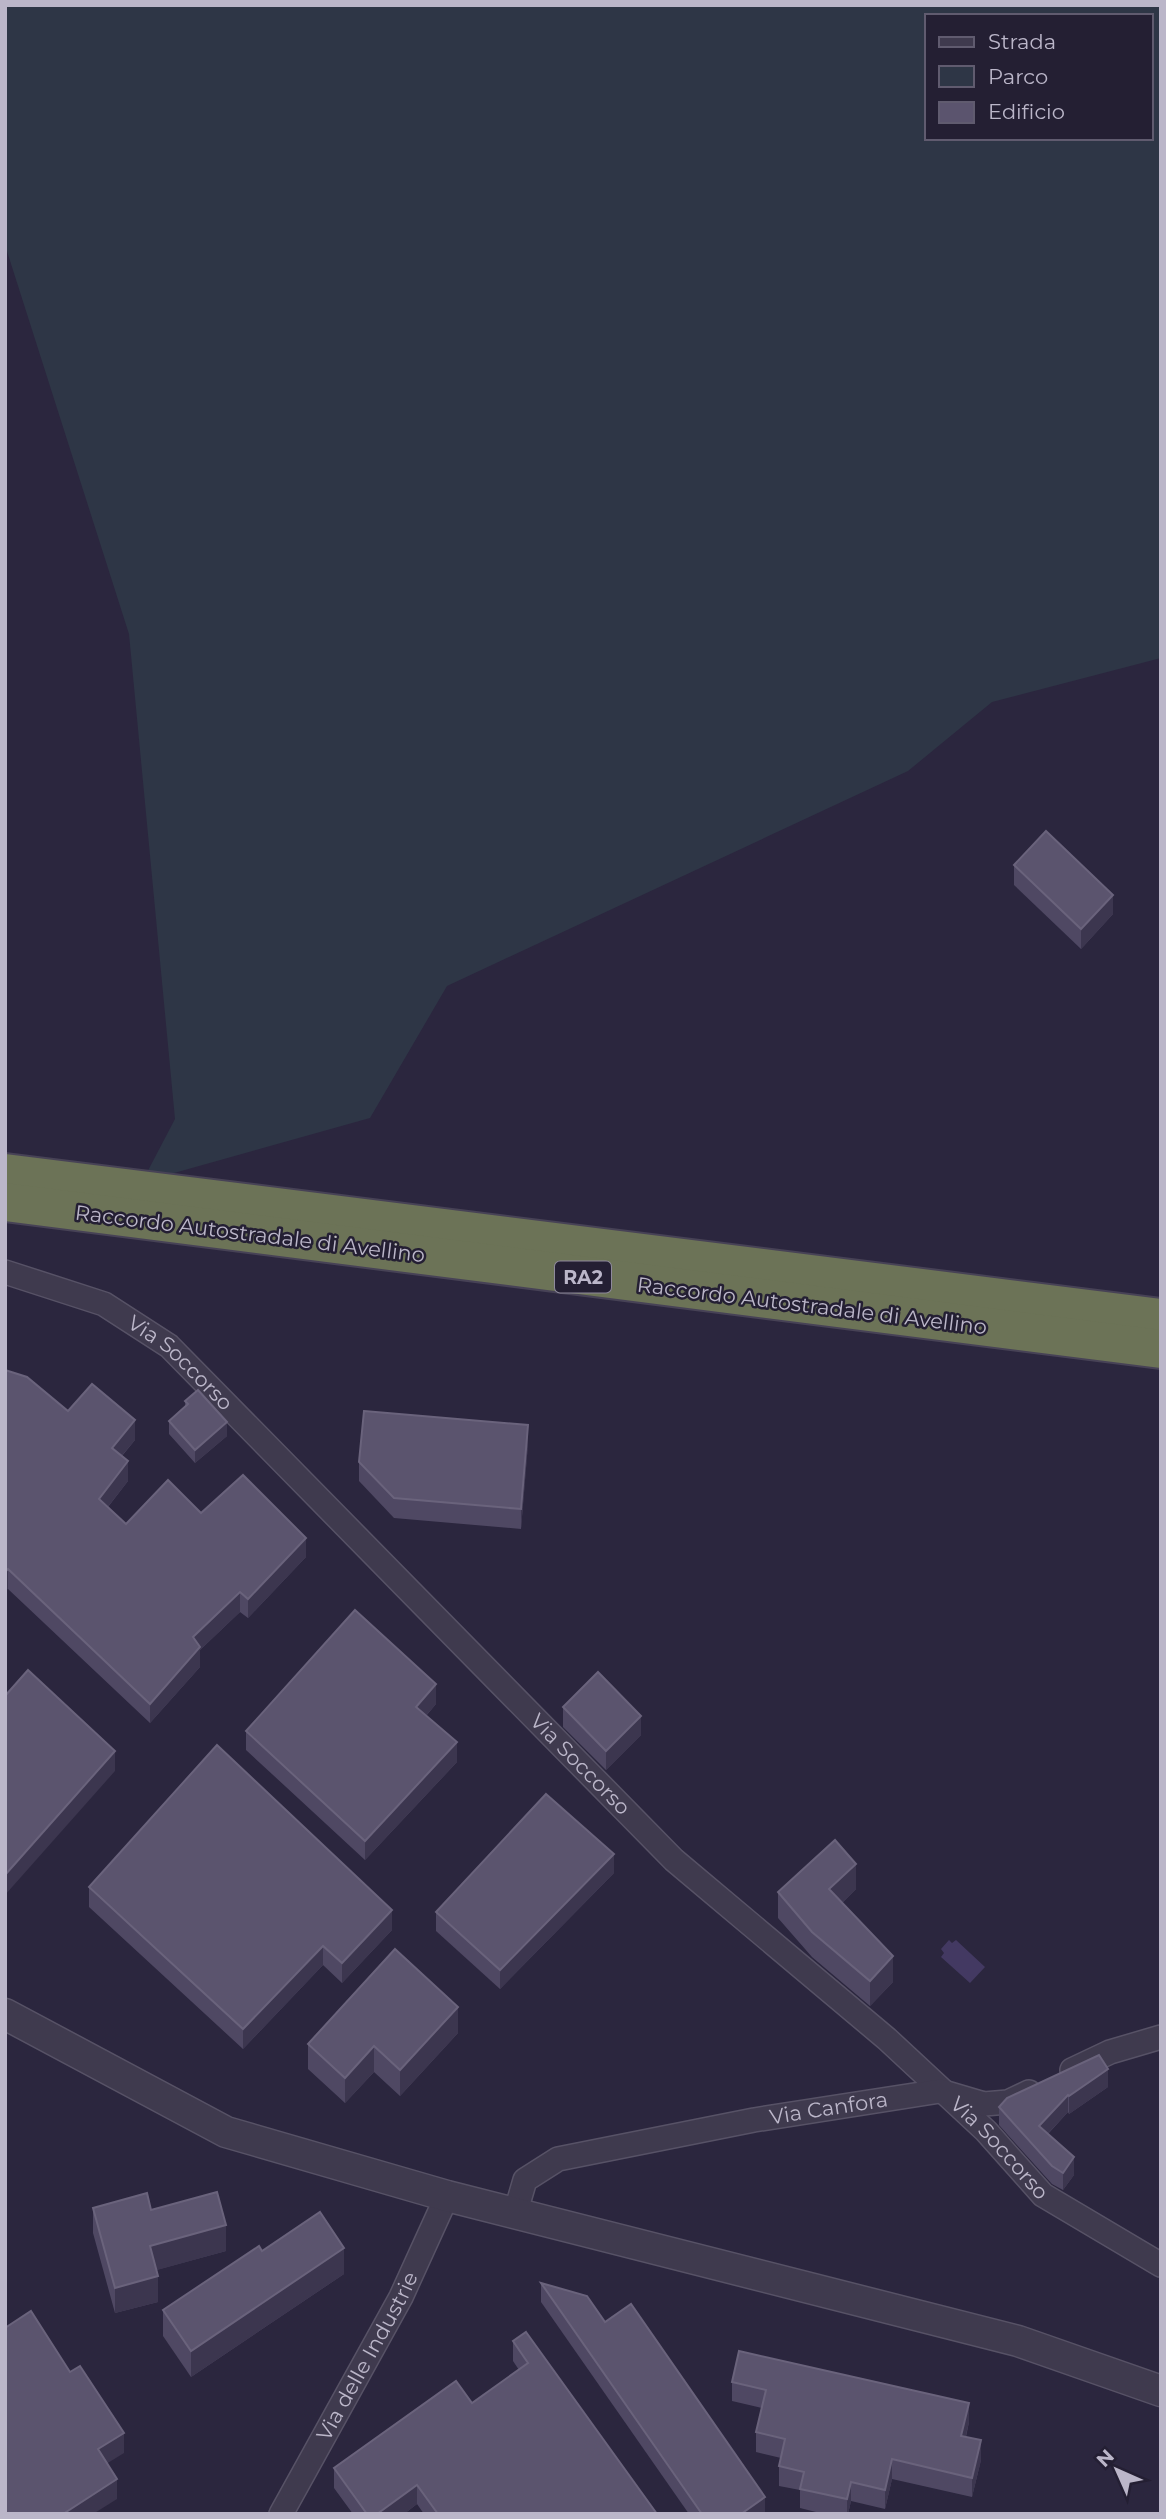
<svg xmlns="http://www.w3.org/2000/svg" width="1166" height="2519" font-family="Montserrat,sans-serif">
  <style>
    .green { fill: #2e3646; fill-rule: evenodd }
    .water { fill: #433962 }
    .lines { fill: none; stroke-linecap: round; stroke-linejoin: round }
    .minor-casing { stroke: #575266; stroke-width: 26 }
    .tertiary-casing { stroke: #575266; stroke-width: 33 }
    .motorway-casing { stroke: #474256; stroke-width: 42 }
    .minor { stroke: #3f3a4e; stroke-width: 23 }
    .tertiary { stroke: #3f3a4e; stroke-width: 30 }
    .motorway { stroke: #6c7357; stroke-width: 38 }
    .wall { fill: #4f4863 }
    .shaded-wall { fill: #3c364f }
    .building { fill: #5b546e; stroke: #6a637c; stroke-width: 2 }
    .labels { text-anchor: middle; stroke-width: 5; stroke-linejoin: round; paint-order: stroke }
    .shield { fill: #241f33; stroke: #8e899c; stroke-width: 2 }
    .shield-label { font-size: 19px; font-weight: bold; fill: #bbb6c9 }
    .street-label { font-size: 21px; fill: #bbb6c9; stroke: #241f33 }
  </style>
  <rect width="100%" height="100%" fill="#2b263e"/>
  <path class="green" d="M5,5H1161V658L992,702L908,771L447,986L370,1118L142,1182L175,1119L129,634L5,245ZM926,16H1150V138H926Z"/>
  <polygon class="water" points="949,1940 952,1943 956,1940 985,1967 970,1983 941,1957 944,1953 941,1949"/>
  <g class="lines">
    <g class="minor-casing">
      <g id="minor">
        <path id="s1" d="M5,1272L104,1304L169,1346L674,1860L887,2039L986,2131L1043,2195L1161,2265"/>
        <polyline points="1072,2070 1110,2052 1161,2037"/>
        <path id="s2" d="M515,2214L525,2180L558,2159L754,2120L940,2091L984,2104L1008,2102L1029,2092"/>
        <path id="s3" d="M281,2514L401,2297L447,2196"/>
      </g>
    </g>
    <g class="tertiary-casing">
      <polyline id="tertiary" points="5,2014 226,2132 447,2196 1018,2341 1161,2391"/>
    </g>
    <g class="motorway-casing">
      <g id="motorway">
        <polyline points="5,1173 1161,1318"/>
        <polyline points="5,1202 1161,1349"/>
      </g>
    </g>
    <use href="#minor" class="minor"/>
    <use href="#tertiary" class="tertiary"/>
    <use href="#motorway" class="motorway"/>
  </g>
  <g class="wall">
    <polygon points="1014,865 1113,914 1081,949 1014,885"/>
    <polygon points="5,1370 68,1411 135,1440 122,1456 128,1481 108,1507 126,1524 201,1513 306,1557 248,1618 240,1612 200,1650 200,1667 150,1723 8,1589"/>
    <polygon points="185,1401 227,1436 195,1463 169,1434 169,1421 185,1407"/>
    <polygon points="528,1444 521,1529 394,1518 359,1481 359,1462"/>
    <polygon points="436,1704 426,1716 457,1762 365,1860 246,1750 246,1731"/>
    <polygon points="563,1707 641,1735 606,1770 563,1727"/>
    <polygon points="614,1873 500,1989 436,1931 436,1912"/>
    <polygon points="89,1887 392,1930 342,1983 323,1965 243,2049 89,1907"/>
    <polygon points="856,1889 842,1903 893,1982 870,2006 812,1957 778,1918 778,1892"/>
    <polygon points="458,2033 400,2096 374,2072 345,2103 308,2069 308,2044"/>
    <polygon points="1108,2087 1069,2114 1068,2112 1048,2134 1074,2175 1063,2190 1052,2184 999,2125 999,2107"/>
    <polygon points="93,2208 151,2210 226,2251 156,2270 158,2302 115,2313 93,2233"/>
    <polygon points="262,2251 344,2274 191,2377 163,2336 163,2310"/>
    <polygon points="541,2283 605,2322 765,2514 689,2514 541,2302"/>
    <polygon points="513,2341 657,2514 424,2514 417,2504 404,2514 353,2514 334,2488 334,2468 472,2403 519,2370 513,2361"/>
    <polygon points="732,2382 969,2422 966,2437 981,2460 972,2497 892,2479 885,2509 851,2501 848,2514 824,2514 800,2508 800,2490 779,2486 779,2466 781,2458 756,2452 756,2432 762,2408 732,2401"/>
  </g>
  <g class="shaded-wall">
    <polygon points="1113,895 1113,914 1081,949 1081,929"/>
    <polygon points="135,1420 135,1440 112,1467 112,1448"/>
    <polygon points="227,1422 227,1436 195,1463 195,1450"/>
    <polygon points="528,1425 528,1444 521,1529 521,1509"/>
    <polygon points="128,1461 128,1481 99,1518 99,1499"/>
    <polygon points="306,1538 306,1557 248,1618 248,1599"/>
    <polygon points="8,1569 8,1589 5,1591 5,1572"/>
    <polygon points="240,1592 240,1612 200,1650 200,1667 150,1723 150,1704 193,1637"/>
    <polygon points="436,1684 436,1704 416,1727 416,1707"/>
    <polygon points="641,1716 641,1735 606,1770 606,1751"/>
    <polygon points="457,1742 457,1762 365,1860 365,1841"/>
    <polygon points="115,1751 115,1771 5,1895 5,1875"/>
    <polygon points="614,1854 614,1873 500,1989 500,1970"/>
    <polygon points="856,1864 856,1889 829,1915 829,1889"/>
    <polygon points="392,1910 392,1930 342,1983 342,1963"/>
    <polygon points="323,1946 323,1965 243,2049 243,2029"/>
    <polygon points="893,1956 893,1982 870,2006 870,1981"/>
    <polygon points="458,2007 458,2033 400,2096 400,2070"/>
    <polygon points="374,2046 374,2072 345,2103 345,2078"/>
    <polygon points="1108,2069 1108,2087 1069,2114 1069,2096"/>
    <polygon points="1068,2095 1068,2112 1039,2143 1039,2126"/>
    <polygon points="1074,2157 1074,2175 1063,2190 1063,2173"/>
    <polygon points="226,2225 226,2251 150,2272 150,2246"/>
    <polygon points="344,2248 344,2274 191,2377 191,2351"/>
    <polygon points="158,2276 158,2302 115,2313 115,2288"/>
    <polygon points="969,2403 969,2422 961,2456 961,2436"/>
    <polygon points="124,2433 124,2453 98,2469 98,2449"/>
    <polygon points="981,2440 981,2460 972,2497 972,2478"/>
    <polygon points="892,2459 892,2479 885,2509 885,2490"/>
    <polygon points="117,2479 117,2499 93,2514 63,2514"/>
    <polygon points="851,2482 851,2501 848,2514 847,2514 847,2499"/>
    <polygon points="417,2485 417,2504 404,2514 377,2514"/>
    <polygon points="765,2497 765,2514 741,2514"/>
  </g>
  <g class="building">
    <polygon points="1046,831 1113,895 1081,929 1014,865"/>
    <polygon points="5,1370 27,1377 68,1411 92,1384 135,1420 112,1448 128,1461 99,1499 126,1524 168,1480 201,1513 243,1475 306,1538 248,1599 240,1592 193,1637 200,1647 150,1704 8,1569 5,1572"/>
    <polygon points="198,1390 227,1422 195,1450 169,1421 188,1404 185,1401"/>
    <polygon points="364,1411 528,1425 521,1509 394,1498 359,1462"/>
    <polygon points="355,1610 436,1684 416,1707 457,1742 365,1841 246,1731"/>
    <polygon points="28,1670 115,1751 5,1875 5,1696"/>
    <polygon points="598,1672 641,1716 606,1751 563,1707"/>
    <polygon points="217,1745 392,1910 342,1963 323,1946 243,2029 89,1887"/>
    <polygon points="546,1794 614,1854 500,1970 436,1912"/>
    <polygon points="835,1840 856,1864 829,1889 893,1956 870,1981 812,1932 778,1892"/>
    <polygon points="395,1949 458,2007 400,2070 374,2046 345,2078 308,2044"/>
    <polygon points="1099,2055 1108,2069 1069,2096 1068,2095 1039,2126 1074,2157 1063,2173 1052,2166 999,2107 1007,2098"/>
    <polygon points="217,2192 226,2225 150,2246 158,2276 115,2288 93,2208 147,2193 151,2210"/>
    <polygon points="320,2212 344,2248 191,2351 163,2310 259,2246 262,2251"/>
    <polygon points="541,2283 587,2296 605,2322 631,2304 765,2497 741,2514 702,2514"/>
    <polygon points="31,2311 70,2372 80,2366 124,2433 98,2449 117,2479 63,2514 5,2514 5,2328"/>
    <polygon points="526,2332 657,2514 438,2514 417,2485 377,2514 367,2514 334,2468 456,2381 472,2403 528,2363 513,2341"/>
    <polygon points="739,2351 969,2403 961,2436 981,2440 972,2478 892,2459 885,2490 851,2482 847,2499 800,2489 804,2472 779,2466 785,2439 756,2432 766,2390 732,2382"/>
  </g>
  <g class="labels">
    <rect class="shield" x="555" y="1261.5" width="56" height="31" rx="5"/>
    <g class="shield-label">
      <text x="583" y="1284">RA2</text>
    </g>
    <g class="street-label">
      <text transform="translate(250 1234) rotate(7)" y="7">Raccordo Autostradale di Avellino</text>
      <text transform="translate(812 1306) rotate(7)" y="7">Raccordo Autostradale di Avellino</text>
      <text dy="7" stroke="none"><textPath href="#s1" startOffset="201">Via Soccorso</textPath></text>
      <text dy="7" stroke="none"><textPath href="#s1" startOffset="768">Via Soccorso</textPath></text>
      <text dy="7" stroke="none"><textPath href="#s2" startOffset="350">Via Canfora</textPath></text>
      <text dy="7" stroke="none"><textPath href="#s1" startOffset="1337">Via Soccorso</textPath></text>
      <text dy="7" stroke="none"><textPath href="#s3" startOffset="180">Via delle Industrie</textPath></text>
    </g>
  </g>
  <rect width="1166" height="2519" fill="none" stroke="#bbb6c9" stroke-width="14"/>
  <rect x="925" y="14" width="228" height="126" fill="#241f33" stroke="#605b6f" stroke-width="2"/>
  <rect x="939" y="37" width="35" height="10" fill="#3f3a4e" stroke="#605b6f" stroke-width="2"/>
  <text x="988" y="49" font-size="21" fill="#bbb6c9">Strada</text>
  <rect x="939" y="66" width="35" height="21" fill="#2e3646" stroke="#605b6f" stroke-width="2"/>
  <text x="988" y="84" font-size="21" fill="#bbb6c9">Parco</text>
  <rect x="939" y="102" width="35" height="21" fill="#5b546e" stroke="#605b6f" stroke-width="2"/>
  <text x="988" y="119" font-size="21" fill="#bbb6c9">Edificio</text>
  <g transform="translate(1117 2470) rotate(315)" stroke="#241f33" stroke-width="5" paint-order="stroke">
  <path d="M0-5L12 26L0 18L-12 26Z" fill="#bbb6c9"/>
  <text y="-10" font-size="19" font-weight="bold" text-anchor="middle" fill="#bbb6c9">N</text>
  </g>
</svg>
